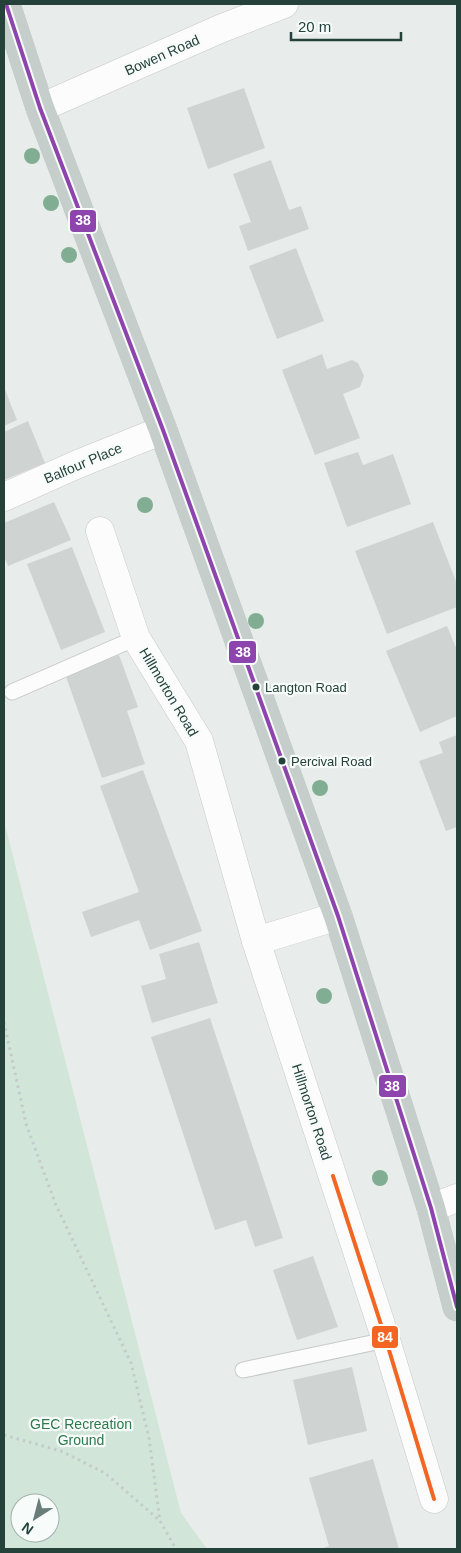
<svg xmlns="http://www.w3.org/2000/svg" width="461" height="1553" font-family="Helvetica,sans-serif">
<rect width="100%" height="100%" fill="#e8edeb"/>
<path fill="#d1e6d8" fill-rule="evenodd" d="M4 821 181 1513 207 1549H4ZM20 1503H50V1533H20Z"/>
<g fill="#cfd4d2">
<polygon points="244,88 265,148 208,169 187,108"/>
<polygon points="271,160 289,210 301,206 309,229 248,251 239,226 251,222 233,174"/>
<polygon points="296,248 324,321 277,339 249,266"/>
<polygon points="322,354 327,369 352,360 358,363 364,376 360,387 343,394 360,438 315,455 282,370"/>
<polygon points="4,387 17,420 4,426"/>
<polygon points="28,421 45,463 4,480 4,432"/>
<polygon points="358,452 363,465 393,454 411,504 347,527 324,463"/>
<polygon points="54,502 71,540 8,566 4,556 4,523"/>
<polygon points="433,522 457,584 457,607 387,634 355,551"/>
<polygon points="72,547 105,632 61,650 27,564"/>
<polygon points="447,626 457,650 457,716 420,732 386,651"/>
<polygon points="119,655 138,707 127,711 145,764 102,778 65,674"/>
<polygon points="457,735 457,827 446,831 419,761 443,753 439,742"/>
<polygon points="143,770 202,931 150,950 139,920 91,937 82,912 139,892 100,786"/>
<polygon points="199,942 218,1003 152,1023 141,986 166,979 159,954"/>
<polygon points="210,1018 283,1238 255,1247 246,1220 215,1230 151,1037"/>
<polygon points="313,1256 338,1327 297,1340 273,1270"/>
<polygon points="352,1367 367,1431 308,1445 293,1380"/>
<polygon points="373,1459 399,1549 320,1549 329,1546 309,1478"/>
</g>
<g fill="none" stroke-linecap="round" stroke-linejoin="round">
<g stroke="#c5cac8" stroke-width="17">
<g id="service">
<polyline points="12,692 136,638"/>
<polyline points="243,1370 386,1340"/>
</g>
</g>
<g stroke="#c5cac8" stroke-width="29">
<g id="minor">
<polyline points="40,108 220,29 284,4"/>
<polyline points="4,497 78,464 163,430"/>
<polyline points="100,531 136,638 199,741 256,941 338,916"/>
<polyline points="256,941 386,1340 434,1499"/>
<polyline points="431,1208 457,1198"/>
</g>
</g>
<g stroke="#c3ccc9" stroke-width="29">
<polyline id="trunk" points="6,4 40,108 163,430 338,916 431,1208 457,1307"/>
</g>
<g stroke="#c3ccca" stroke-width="3" stroke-dasharray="2.5 4" stroke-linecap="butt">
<polyline points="4,1022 26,1124 56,1205 131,1363 149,1438 160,1521 176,1549"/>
<polyline points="4,1435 61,1451 105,1473 159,1520"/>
</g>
<use href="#service" stroke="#fcfcfc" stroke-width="15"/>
<use href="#minor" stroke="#fcfcfc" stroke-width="28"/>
<use href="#trunk" stroke="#c6cecc" stroke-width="28"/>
<g stroke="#f7fbf9" stroke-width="8">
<polyline id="bus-1" points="6,4 40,108 163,430 338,916 431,1208 457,1307"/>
</g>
<g stroke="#f7fbf9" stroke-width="8">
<polyline id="bus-2" points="333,1176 386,1340 434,1499"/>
</g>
<use href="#bus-1" stroke="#8e44ad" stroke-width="4"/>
<use href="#bus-2" stroke="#f26522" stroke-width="4"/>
</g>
<g fill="#81ae93">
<circle cx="32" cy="156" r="8"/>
<circle cx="51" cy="203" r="8"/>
<circle cx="69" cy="255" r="8"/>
<circle cx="145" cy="505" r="8"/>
<circle cx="256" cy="621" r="8"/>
<circle cx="320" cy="788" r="8"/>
<circle cx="324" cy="996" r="8"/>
<circle cx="380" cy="1178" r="8"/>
</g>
<g fill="#24423a" stroke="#f7fbf9" stroke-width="2">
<circle cx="256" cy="687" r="4.5"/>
<circle cx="282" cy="761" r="4.5"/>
</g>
<g text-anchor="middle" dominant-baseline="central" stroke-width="4.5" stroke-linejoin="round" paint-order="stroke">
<g font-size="13" fill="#24423a" stroke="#f7fbf9" text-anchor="start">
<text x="265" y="687">Langton Road</text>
<text x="291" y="761">Percival Road</text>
</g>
<g font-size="14" fill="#24423a" stroke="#f7fbf9">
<text transform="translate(162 55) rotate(-24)">Bowen Road</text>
<text transform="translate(83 463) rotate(-23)">Balfour Place</text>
<text transform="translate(169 692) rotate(59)">Hillmorton Road</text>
<text transform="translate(312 1112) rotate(72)">Hillmorton Road</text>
</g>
<g font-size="14" fill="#2d7a4b" stroke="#f7fbf9">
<text x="81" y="1424">GEC Recreation<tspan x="81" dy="16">Ground</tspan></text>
</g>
</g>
<g stroke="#f7fbf9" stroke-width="2">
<rect x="69" y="209" width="28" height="24" rx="5" fill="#8e44ad"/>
<rect x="228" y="640" width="29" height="24" rx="5" fill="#8e44ad"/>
<rect x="378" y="1074" width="29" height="24" rx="5" fill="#8e44ad"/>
<rect x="371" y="1325" width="28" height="24" rx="5" fill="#f26522"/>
</g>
<g font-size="14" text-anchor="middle" font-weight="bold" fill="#fff">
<text x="83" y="225">38</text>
<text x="243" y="657">38</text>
<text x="392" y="1091">38</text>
<text x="385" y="1342">84</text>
</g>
<rect width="461" height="1553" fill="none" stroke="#24423a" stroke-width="10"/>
<g transform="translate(35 1518) rotate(216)"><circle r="24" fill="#f7fbf9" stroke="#a3b1ad"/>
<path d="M0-4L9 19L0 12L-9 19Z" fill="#697e78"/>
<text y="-8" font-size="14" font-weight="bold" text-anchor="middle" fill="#24423a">N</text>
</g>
<path d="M291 32v8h110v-8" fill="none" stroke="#24423a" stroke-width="2.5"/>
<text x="298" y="32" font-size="15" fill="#24423a" stroke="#f7fbf9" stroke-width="4" paint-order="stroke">20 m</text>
</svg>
